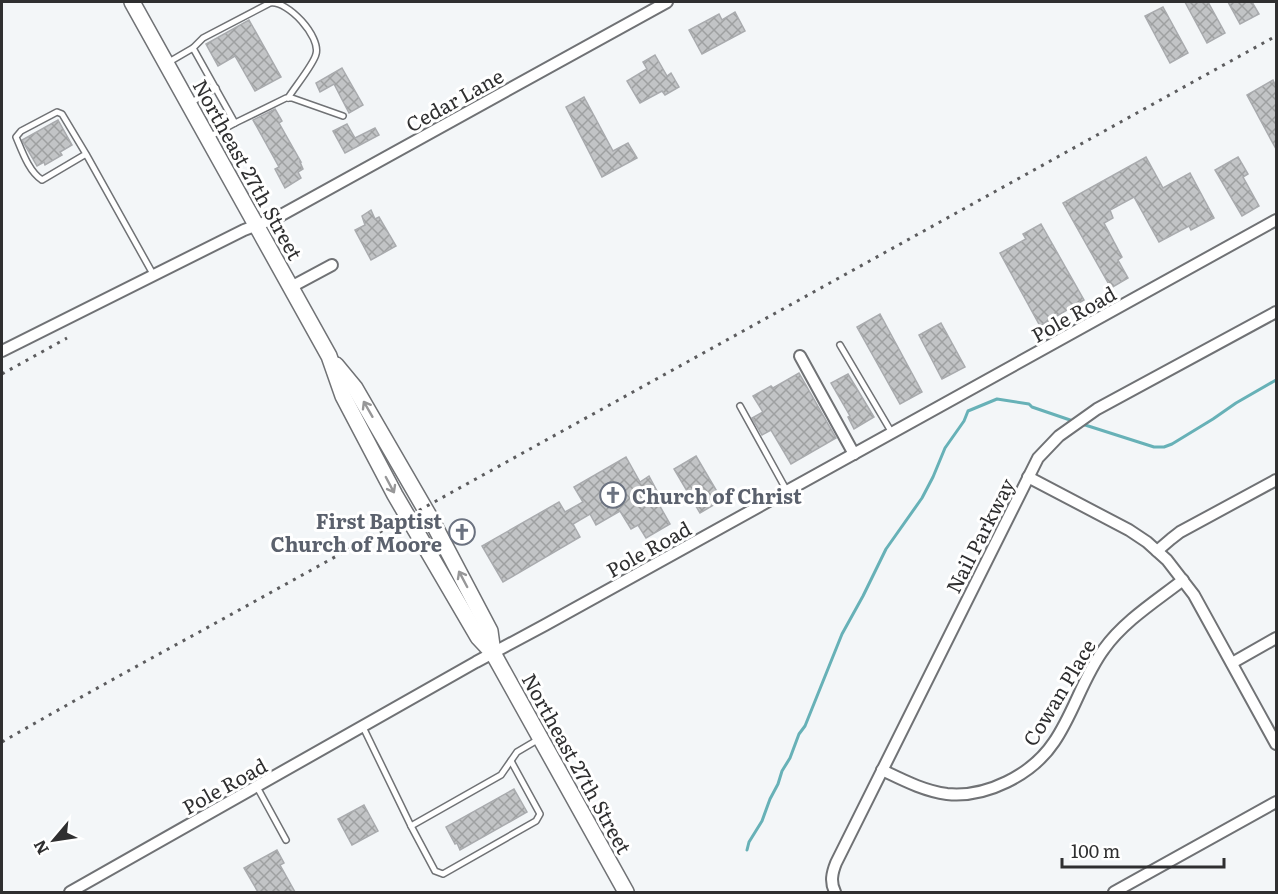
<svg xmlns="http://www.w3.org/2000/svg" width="1278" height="894" font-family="Literata,serif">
<defs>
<pattern id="building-cross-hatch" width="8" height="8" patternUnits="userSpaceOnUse" patternTransform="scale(1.5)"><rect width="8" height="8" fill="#c2c4c6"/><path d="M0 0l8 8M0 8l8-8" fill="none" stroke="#9ea0a1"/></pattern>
</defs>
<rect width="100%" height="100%" fill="#f3f6f8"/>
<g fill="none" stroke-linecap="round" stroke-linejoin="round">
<g stroke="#67b1b7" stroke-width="3">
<polyline points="1082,424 1154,447 1164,447 1172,444 1213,419 1236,403 1276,380"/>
<polyline points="747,850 749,842 762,821 770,799 778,784 782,771 790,758 799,734 805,726 842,634 863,596 886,549 922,498 933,477 945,448 964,421 968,411 997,399 1029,404 1032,407 1073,421"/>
</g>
</g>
<g fill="url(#building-cross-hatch)" stroke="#a9abae" stroke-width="1.5">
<polygon points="1185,2 1208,2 1225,33 1207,43"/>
<polygon points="1228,2 1252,2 1259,14 1240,24"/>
<polygon points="1163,7 1188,53 1170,63 1145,16"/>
<polygon points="735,12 745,31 702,54 689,30 719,14 722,20"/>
<polygon points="249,20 281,77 255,91 235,56 218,66 206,44"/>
<polygon points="655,55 667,76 671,73 679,87 665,95 662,91 640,103 627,81 647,69 643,62"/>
<polygon points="342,68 363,105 349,113 334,84 320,92 316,83"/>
<polygon points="1273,80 1276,87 1276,149 1247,95"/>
<polygon points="584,97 613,151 628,143 637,158 602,177 566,107"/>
<polygon points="275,109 282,121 279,123 301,162 300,162 303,169 298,172 301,178 285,188 275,169 279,167 253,120"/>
<polygon points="58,120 72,145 60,152 62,155 45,165 44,162 37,166 22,140"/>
<polygon points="347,124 355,138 375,128 379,135 345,153 333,131"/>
<polygon points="1146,157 1163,188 1190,173 1214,218 1191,230 1189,226 1159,242 1134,197 1110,210 1113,218 1104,223 1122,257 1118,260 1128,278 1111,288 1063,203"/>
<polygon points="1238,157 1248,174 1243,177 1259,206 1242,216 1215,170"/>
<polygon points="371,210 375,219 379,217 396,246 371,260 355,230 365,225 362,216"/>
<polygon points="1041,224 1084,300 1040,326 1000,253 1026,239 1023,234"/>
<polygon points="880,314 922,392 900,404 857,327"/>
<polygon points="941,323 965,367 942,379 919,335"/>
<polygon points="799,373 836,438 791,464 771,430 762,435 752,418 763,412 753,396 771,386 773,388"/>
<polygon points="848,374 874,417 854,429 848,417 850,416 831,383"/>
<polygon points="696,456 722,500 700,513 674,469"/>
<polygon points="626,457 640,482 649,476 657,491 653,494 670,524 646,538 638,525 631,529 620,511 596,525 590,514 573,524 580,537 503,582 482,546 559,502 565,512 583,502 574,487"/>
<polygon points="514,789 527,812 460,850 457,843 455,844 446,827"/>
<polygon points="364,805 378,831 352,845 338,819"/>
<polygon points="277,850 284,863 280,865 295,892 258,892 244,868"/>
</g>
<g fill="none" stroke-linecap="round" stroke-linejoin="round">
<g stroke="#707275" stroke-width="8">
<g id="lane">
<path d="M193 48 203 38 270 3C288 0 321 37 316 54 314 64 294 88 288 98"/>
<polyline points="169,62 193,48 235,123 209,137"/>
<polyline points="190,103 216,88"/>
<polyline points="235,123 286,98 292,98 343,116"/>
<path d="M86 154 62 114 57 112 21 131 16 137C22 151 29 172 42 180L86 154 153 274"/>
<polyline points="840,345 892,433"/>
<polyline points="740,406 787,491"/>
<polyline points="363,727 411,826 501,775 517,752 539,739"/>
<polyline points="257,787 286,840"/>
<polyline points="411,826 435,871 443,874 536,821 540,814 511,761"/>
</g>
</g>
<g stroke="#707275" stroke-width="14">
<g id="street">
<polyline points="291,287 332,265"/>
<polyline points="2,351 244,230 276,218 667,2"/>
<polyline points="800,356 854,454"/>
<polyline points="1028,477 1129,530 1147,542 1167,560 1194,595 1276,744"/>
<polyline points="1157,551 1171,539 1180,532 1276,480"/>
<polyline points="1232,663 1276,638"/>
<path d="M882 770C903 780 924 791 947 794 986 798 1032 775 1054 742 1074 713 1083 677 1104 649 1124 621 1156 601 1183 580"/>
<polyline points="70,892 476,662 545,625 1276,220"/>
<path d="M835 892C830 882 832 873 836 863L1038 458 1059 436 1097 409 1276 312"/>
<polyline points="1114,892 1276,802"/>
</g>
</g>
<g stroke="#707275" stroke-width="18">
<g id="secondary">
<polyline points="132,2 329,356 343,396 395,495 478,637 493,653 626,892"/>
<polyline points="336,365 355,388 432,521 490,631 493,653"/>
</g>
</g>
<use href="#lane" stroke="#fff" stroke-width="5"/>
<use href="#street" stroke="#fff" stroke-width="10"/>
<use href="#secondary" stroke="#fff" stroke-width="15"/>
<g stroke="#5c5c5e" stroke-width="3" stroke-dasharray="3 6" stroke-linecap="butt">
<polyline points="2,374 67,338"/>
<path d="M2 742C68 704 135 667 203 630L1276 36"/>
</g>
</g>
<defs><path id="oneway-shaft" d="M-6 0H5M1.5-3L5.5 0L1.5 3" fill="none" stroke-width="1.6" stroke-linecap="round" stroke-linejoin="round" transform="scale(1.5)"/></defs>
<g stroke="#979798">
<use href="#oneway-shaft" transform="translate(368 409) rotate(-120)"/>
<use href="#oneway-shaft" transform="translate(390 485) rotate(62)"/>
<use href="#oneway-shaft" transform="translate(463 579) rotate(-118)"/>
</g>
<defs>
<g id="church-ring" transform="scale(1.35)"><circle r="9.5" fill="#fff" stroke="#6b7280" stroke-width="1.5"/><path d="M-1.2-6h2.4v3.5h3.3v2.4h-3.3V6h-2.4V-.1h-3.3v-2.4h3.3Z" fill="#6b7280"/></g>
</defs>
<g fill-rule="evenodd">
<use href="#church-ring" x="613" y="495"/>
<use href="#church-ring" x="462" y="532"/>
</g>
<g text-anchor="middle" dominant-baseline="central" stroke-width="6" stroke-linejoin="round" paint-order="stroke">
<g font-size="20" fill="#2f2f30" stroke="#fff">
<text transform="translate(454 99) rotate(-29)">Cedar Lane</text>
<text transform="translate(249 169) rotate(61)">Northeast 27th Street</text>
<text transform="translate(1073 313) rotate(-29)">Pole Road</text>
<text transform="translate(979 535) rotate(-63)">Nail Parkway</text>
<text transform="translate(648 548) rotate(-29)">Pole Road</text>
<text transform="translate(1058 692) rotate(-59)">Cowan Place</text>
<text transform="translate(578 763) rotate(61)">Northeast 27th Street</text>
<text transform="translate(224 785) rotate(-29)">Pole Road</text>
</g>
<g font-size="20" font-weight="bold" fill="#5b616d" stroke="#fff" text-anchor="start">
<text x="632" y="495">Church of Christ</text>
<text x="442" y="520" text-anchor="end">First Baptist<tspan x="442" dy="23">Church of Moore</tspan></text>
</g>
</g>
<rect width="1278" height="894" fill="none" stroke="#2f2f30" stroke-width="6"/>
<g transform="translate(54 840) rotate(241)" stroke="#ffffff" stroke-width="4.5" paint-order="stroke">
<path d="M0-4.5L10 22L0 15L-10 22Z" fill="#2f2f30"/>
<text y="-9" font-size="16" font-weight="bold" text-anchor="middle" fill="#2f2f30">N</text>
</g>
<path d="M1062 858v9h162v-9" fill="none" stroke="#2f2f30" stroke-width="3"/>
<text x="1071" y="858" font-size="18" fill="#2f2f30" stroke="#ffffff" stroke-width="4.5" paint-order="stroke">100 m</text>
</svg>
